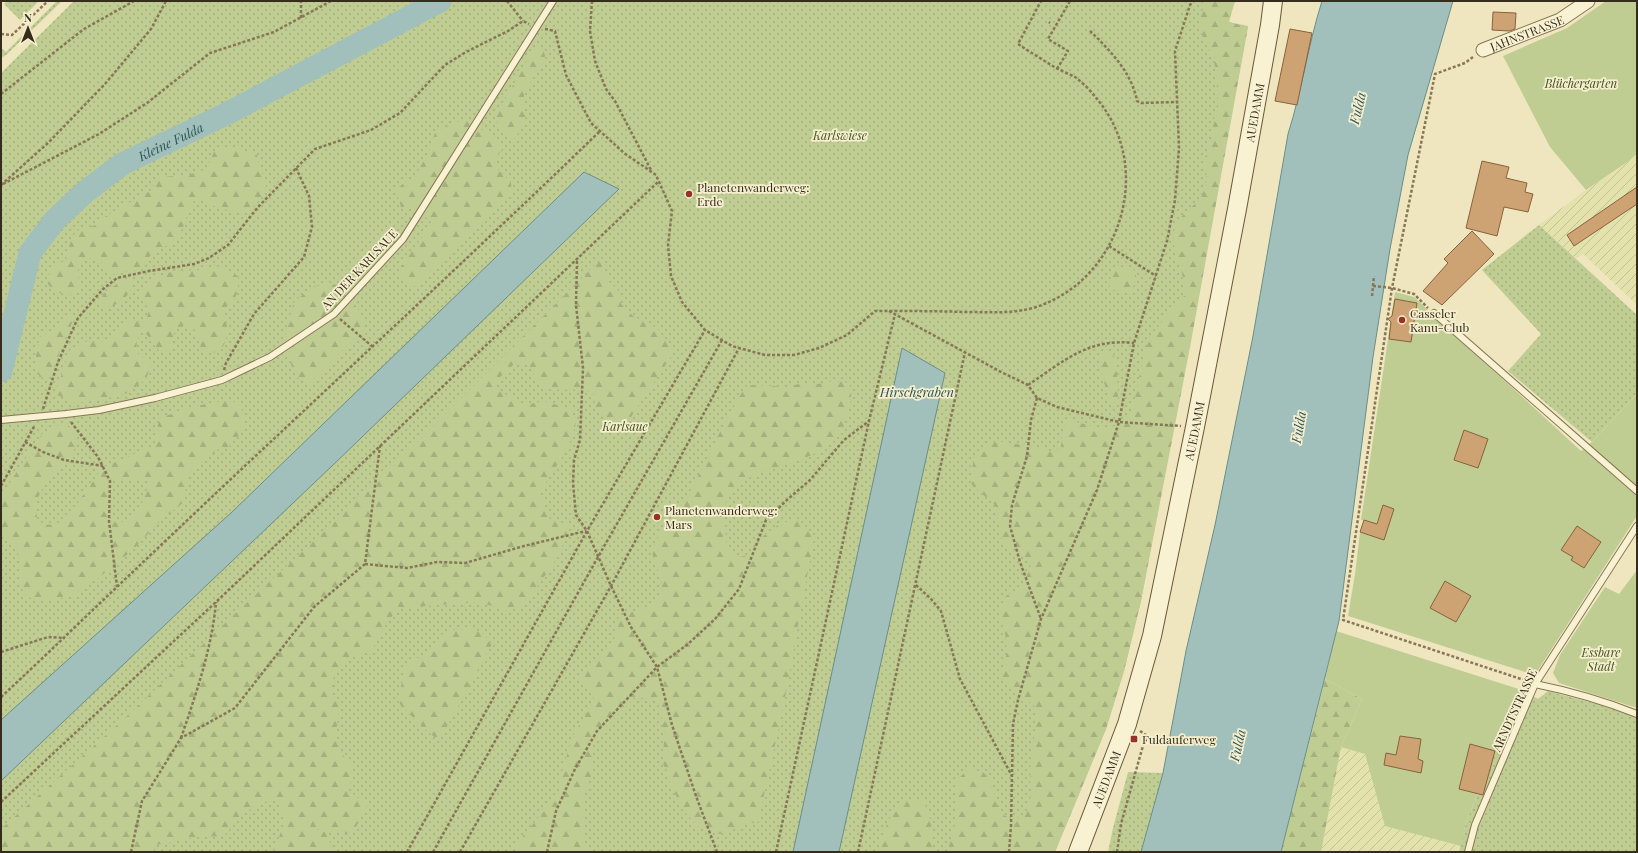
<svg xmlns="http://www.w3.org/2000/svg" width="1638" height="853" font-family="'Playfair Display',serif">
<defs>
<pattern id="farmland-furrows" width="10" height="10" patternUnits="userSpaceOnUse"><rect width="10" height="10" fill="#e4e2ac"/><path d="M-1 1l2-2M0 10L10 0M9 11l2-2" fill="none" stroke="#c4c293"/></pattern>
<pattern id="grass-dots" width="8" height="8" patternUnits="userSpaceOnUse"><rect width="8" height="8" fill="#bfcd93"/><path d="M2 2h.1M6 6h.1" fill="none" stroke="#a5b07e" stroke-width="1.8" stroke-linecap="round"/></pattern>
<pattern id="forest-firs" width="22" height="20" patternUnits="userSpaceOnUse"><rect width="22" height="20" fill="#bfcd93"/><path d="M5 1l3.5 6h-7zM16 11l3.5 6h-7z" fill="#a5b07e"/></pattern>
</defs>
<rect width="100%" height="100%" fill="#efe6bf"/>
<g fill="url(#farmland-furrows)">
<polygon points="1637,153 1637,305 1583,254 1576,259 1539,225 1586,190 1630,160"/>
<polygon points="1341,747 1365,754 1386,826 1461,846 1459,852 1321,852"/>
</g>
<g fill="url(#grass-dots)">
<polygon points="7,1 39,1 20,20 4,4"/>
<polygon points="57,1 62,1 6,55 1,58 1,48 6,52"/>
<polygon points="74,1 1235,1 1229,22 1248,26 1141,601 1124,671 1106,729 1055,852 1,852 1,73"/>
<polygon points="1539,225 1637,315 1637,394 1592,442 1508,371 1541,334 1482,270"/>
<polygon points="1522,690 1538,699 1548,691 1616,709 1637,718 1637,852 1459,852 1466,822"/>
<polygon points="1128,772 1163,773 1141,852 1108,852 1113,828"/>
</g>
<g fill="url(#forest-firs)" fill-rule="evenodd">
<path d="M1205 1H1235L1228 22 1248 27 1191 342 1141 601 1124 671 1106 729 1055 852H949C949 841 954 830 956 819 959 799 946 783 970 769L983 772 990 779 1000 813 1011 819 1021 817 1028 809 1031 795 1030 770 1036 724 1034 705 1009 688 1001 676 1007 652 1005 634 999 614 1006 596 1021 587 1031 567 1022 553 1003 544 995 505 971 484C971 470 973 449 989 443 997 440 1009 443 1017 444 1031 446 1041 447 1054 453L1061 447 1062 433 1068 420 1108 430 1129 417 1134 403 1145 349 1154 332 1168 314 1185 295 1182 272 1173 247 1175 223 1201 198 1207 178 1204 161 1213 135 1214 119 1218 100 1216 73 1213 55 1204 41 1199 23Z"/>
<path d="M534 47H542L545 55 544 65C537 72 522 90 524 100 524 108 527 118 523 126 521 130 517 135 514 139H509L499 127 496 116Z"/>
<path d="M467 120 499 141 502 150 496 157 497 168 511 183 512 195 457 244 421 281 413 287C385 274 413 251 423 236 426 232 428 227 431 222L418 211 401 207 396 190 406 181 414 178 429 152 435 133 456 122Z"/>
<path d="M217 147H233L257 155C259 168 265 178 267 190L249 212C233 212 214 209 202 199L194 201 188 211 184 225 177 239 150 256 143 269 110 275 100 260 86 258 78 267 79 290 73 295 55 292 46 282 53 267 66 260 71 240 76 231 96 225 103 218 150 191 160 177C171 176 200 176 207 167 210 163 213 152 217 147Z"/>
<path d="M602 258 608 281 617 289 622 297 621 304 633 316 657 328 674 352 627 423 607 421 595 407 594 394 580 389 562 390 547 389 534 375 529 365H513L500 377 494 388 525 405 544 401 571 409 576 423 568 448 539 493 550 519 569 525 559 555 525 605 508 611 479 602 398 608 385 626 372 650 349 659 334 674 332 695 340 706C335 735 332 745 353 767L349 791 367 805 352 835 325 831 305 825 325 832 335 852H274L285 820 277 801 261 802 240 817 224 836 196 837 156 845 153 852H1V829L125 718 240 609 328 528 394 465Z"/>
<path d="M221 266 238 276C238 293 239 297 224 308 227 328 231 335 219 353L202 351 194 328 185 325 175 329 170 351C154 357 157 339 142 332L137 340 136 352 151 365 146 379 128 393 104 399 75 403 55 394 70 350 84 342 108 341 130 320 139 322 146 321 149 310 140 294 150 280 171 272 198 270Z"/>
<path d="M1125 268 1135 270C1138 280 1135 284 1130 292L1121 293 1110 288V279L1116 269Z"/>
<path d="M124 279 133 281C132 296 119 303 107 309L99 303 104 293Z"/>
<path d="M330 284 338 285C346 300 367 310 364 329L309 384 298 378 293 370 284 343 289 319 294 302 312 287Z"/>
<path d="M70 316 74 319C71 326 67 332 64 339 59 353 56 373 40 378 34 363 35 350 41 335L52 331 63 318Z"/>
<polygon points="1104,350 1113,353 1117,365 1118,399 1114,403 1110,401 1101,373 1099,358"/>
<path d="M835 381 849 383C853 396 850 402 847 415 845 420 845 426 842 430 825 461 775 463 747 479 743 482 737 485 734 488 720 503 726 528 727 547L740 557 752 554 762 537 778 525 797 518 806 527 814 538 783 708 758 822 742 825 730 831 719 834 697 826 683 810 670 783 668 773 663 764 664 741 661 709 653 699 635 697 602 731 593 745 592 773 585 791V845L589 852H518L516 847 523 836 560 792 561 775 567 755 574 734 594 701 593 691 581 680V675L598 656 608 650 614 643C615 637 614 628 616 622 621 609 655 613 661 591 666 575 649 562 653 547 656 538 676 515 682 505 700 476 713 445 728 416 733 406 740 397 745 387L753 385 786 387 804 383 818 384Z"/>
<path d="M222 401 236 402 244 413V430L227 448H220L200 464 191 469 186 485 184 502 162 519 133 550 76 596 36 602 25 594 18 582C25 558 18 550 1 534V499L12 479 42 434 65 422 76 433 73 458 47 480 35 503 38 524 56 525 77 504 102 468 155 445 159 418 196 406ZM110 481H150L140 508 128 522 109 521Z"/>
<path d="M470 628 482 633 492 644 439 741 418 723 399 703 402 680 407 662C422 657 436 651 441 635L453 630Z"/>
<polygon points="1325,679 1362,699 1341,747 1321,852 1281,852"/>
<path d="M903 800 924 801 931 822 932 852H879C881 832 890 816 903 800Z"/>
</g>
<g fill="#bfcd93">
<polygon points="1606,1 1637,1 1637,153 1630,160 1586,190 1550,147 1503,56 1567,28"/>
<polygon points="1395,292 1414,297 1581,451 1592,442 1637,394 1637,516 1535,675 1348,616 1355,574 1360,532 1364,520 1361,520"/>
<polygon points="1637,570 1637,708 1559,683 1553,673 1560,655 1605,587 1619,594"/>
<polygon points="1336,631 1522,690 1466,822 1461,846 1385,826 1365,754 1341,747 1362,699 1325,679"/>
</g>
<g fill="#a2c0bb" stroke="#698e89">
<path d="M1322 1H1453L1408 155 1390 249 1373 357 1339 621 1281 852H1141L1163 773 1186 651 1215 525 1253 336 1288 134C1302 90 1308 45 1322 1Z"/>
<polygon points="584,172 619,189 333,465 1,781 1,720 232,512"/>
<polygon points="902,348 945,373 839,852 793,852"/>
</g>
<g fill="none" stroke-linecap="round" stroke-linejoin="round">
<path stroke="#a2c0bb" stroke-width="23" id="s1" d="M1 371 30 253 55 220 85 192 122 164 226 114 440 1"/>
</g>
<g fill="#cea373" stroke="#87623c">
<polygon points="1493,12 1516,13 1515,29 1509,31 1492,30"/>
<polygon points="1290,29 1312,33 1297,105 1275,101"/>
<polygon points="1482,161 1509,167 1506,178 1527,183 1525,192 1533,194 1528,212 1504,207 1497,236 1466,228"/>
<polygon points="1637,187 1637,204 1574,246 1567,235"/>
<polygon points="1472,231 1494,254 1442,305 1423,291 1448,263 1444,259"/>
<polygon points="1395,299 1417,303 1411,342 1389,339 1391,322 1388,319 1392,316"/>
<polygon points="1464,430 1488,439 1478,468 1454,460"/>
<polygon points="1383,505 1394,509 1384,540 1360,532 1364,520 1377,524"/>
<polygon points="1577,526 1601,542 1584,568 1571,560 1573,557 1561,550"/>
<polygon points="1445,581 1471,596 1456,622 1430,608"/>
<polygon points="1400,736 1421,739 1418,759 1423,761 1421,773 1384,765 1386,753 1396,755"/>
<polygon points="1470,744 1495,751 1483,795 1459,789"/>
</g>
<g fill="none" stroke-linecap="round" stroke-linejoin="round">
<g stroke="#877657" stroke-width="8">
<g id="lane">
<polyline points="1434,313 1637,491"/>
<polyline points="1,420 66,414 99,410 155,398 222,380 270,357 334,314 403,239 553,1"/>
<path d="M1535 684C1570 691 1604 701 1637 714"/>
<polyline points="1468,852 1475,825 1535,684 1637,526"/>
</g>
</g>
<g stroke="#877657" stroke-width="15">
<g id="street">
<path id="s2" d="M1483 50 1560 20 1588 1"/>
</g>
</g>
<g stroke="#69573a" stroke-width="20">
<g id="secondary">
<path id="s3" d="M1078 852 1127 724 1152 636 1195 427 1237 209 1270 25 1273 1"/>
</g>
</g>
<g stroke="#877657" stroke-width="2.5" stroke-dasharray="3 2" stroke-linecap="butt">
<polyline points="507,1 523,21"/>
<polyline points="592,1 590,31 595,61 606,89 615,101 651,170"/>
<polyline points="301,18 301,1"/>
<polyline points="1049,22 1050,23"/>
<path d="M545 29 555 31 566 75 591 123 624 153 656 175 672 211 668 245 671 276 682 302 705 330 732 346 765 355H794L819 348 847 335 875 311C906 311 936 311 966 312 989 312 1010 314 1033 308 1120 282 1156 169 1097 99 1091 91 1083 83 1075 77 1069 74 1062 71 1056 68 1043 60 1030 52 1018 44L1041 1"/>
<path d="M1090 31C1110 50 1132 73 1137 101L1141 103 1177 102"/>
<polyline points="1,34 12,35 48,1"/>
<polyline points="1473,57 1465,63 1435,74 1392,288 1343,620 1527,681"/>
<polyline points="1057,69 1068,51 1048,39 1070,1"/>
<polyline points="1,94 84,29 134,1"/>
<polyline points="3,184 99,134 147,103 210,53 274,32 331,1"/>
<polyline points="1,185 48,143 105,84 151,29 166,1"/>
<polyline points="1109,246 1156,276"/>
<polyline points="577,261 576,305 583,368 580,440 574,460 573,483 576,515 587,531 611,586 631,627 657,667 672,725 696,796 717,852"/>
<polyline points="1373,286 1392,288 1414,294 1428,308"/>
<polyline points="1372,296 1374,276"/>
<polyline points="889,311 1001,372 1028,385 1037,398 1057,407 1119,422 1181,426"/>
<polyline points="340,319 373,347"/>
<polyline points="224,370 226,363 254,314 304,257 312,227 309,196 296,168"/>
<path d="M1028 385C1064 361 1088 338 1134 343"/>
<polyline points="1037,398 1031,420 1027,456 1012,505 1010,526 1020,562 1041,619"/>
<polyline points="43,409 58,362 78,318 103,289 117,278 149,271 194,264 209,258 228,245 258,207 315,149 371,130 400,113 445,65 466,52 508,31 523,21 529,24"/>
<polyline points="71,422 98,457 110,481 109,521 117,587"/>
<polyline points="25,442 43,452 64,460 103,466"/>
<polyline points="1,486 35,425"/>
<polyline points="365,564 407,568 437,562 465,563 524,546 586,531"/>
<polyline points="916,585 931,599 941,611 960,679 1012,776"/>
<polyline points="1,652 48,637 65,638"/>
<path d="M1 697C40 661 79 623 118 586 278 433 441 285 600 131"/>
<path d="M181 738C196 694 212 648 216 602"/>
<polyline points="1,802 217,601 659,181"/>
<polyline points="131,852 142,801 181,738 235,708 314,607 365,564 380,446"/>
<polyline points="407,852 587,531 705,330"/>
<polyline points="433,852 598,557 722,340"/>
<polyline points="460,852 611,586 739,348"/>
<polyline points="547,852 556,811 575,769 597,731 657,667 688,644 715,619 739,589 766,520 788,499 810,480 844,440 869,421"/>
<polyline points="776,852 869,421 895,314"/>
<polyline points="858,852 965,352"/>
<polyline points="1009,852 1011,826 1013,724 1018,700 1041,619 1097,490 1119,422 1134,343 1167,241 1175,200 1179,148 1175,51 1190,5 1193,1"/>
<polyline points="1117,852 1121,824 1146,735 1140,731"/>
</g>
<use href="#lane" stroke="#f9f2d2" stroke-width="6"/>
<use href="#street" stroke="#f9f2d2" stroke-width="13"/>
<use href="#secondary" stroke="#f9f2d2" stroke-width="18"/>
</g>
<g fill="#983226" stroke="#f6efce" stroke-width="1.5">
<circle cx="689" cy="194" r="4"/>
<circle cx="1402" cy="320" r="4"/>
<circle cx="657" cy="517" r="4"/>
<rect x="1130" y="735" width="8" height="8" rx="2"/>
</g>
<g text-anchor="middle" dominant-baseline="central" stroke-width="3.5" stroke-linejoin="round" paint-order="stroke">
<g font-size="12" fill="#362c1c" stroke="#f6efce">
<text stroke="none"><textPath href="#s2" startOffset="47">JAHNSTRASSE</textPath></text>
<text stroke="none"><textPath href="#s3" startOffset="762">AUEDAMM</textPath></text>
<text transform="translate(359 269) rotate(-47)">AN DER KARLSAUE</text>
<text stroke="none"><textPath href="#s3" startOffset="438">AUEDAMM</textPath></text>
<text transform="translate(1514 710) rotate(-65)">ARNDTSTRASSE</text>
<text stroke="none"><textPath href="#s3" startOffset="78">AUEDAMM</textPath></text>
</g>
<g font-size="12" font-style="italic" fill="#415322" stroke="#f6efce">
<text x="1581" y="83">Blüchergarten</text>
<text x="840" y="135">Karlswiese</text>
<text x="625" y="426">Karlsaue</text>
<text x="1601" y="652">Essbare<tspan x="1601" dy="14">Stadt</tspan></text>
</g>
<g font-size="12" fill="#362c1c" stroke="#f6efce" text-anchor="start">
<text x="697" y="187">Planetenwanderweg:<tspan x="697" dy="14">Erde</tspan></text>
<text x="1410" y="313">Casseler<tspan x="1410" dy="14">Kanu-Club</tspan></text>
<text x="665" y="510">Planetenwanderweg:<tspan x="665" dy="14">Mars</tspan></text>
<text x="1142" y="739">Fuldauferweg</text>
</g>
<g font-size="13" font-style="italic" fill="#2b5457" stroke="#f6efce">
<text transform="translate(1357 108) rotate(-76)">Fulda</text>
<text stroke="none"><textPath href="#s1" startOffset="304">Kleine Fulda</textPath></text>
<text x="917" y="391">Hirschgraben</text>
<text transform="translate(1298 427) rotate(-80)">Fulda</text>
<text transform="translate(1237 745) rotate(-77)">Fulda</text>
</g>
</g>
<rect width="1638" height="853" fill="none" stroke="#362c1c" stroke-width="4"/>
<g transform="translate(28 28)" stroke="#f6efce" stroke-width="3" paint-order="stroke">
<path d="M0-3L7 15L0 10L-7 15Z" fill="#362c1c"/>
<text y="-6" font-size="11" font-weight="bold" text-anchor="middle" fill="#362c1c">N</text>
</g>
</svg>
